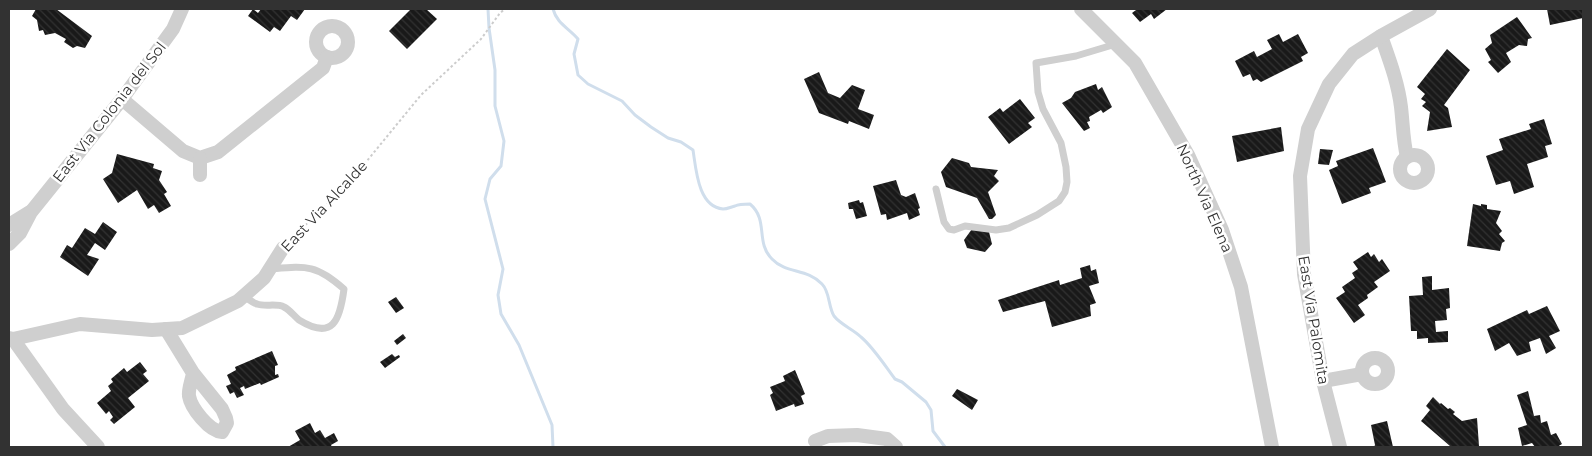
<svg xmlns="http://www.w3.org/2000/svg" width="1592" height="456" font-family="Montserrat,sans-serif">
<defs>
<pattern id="building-back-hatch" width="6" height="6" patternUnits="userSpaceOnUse" patternTransform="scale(1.25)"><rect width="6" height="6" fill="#191919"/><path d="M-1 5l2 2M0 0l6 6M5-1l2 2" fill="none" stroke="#323232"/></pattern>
</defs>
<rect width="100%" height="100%" fill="#fff"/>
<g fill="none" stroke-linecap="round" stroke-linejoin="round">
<g stroke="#d0deec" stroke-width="3">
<polyline points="488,9 489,28 495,70 495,106 504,141 501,166 490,179 485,199 503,269 498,295 501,314 519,345 552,425 553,447"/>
<path d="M553 9C557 24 569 28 578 39L574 54 578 75 588 84 622 101 635 115 651 127 668 138 681 142 693 150C696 169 698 207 723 209 727 209 731 207 735 206 739 204 745 204 750 204 769 220 755 242 772 259 786 274 807 268 822 284 830 292 828 306 834 316 841 325 853 329 861 337 873 347 886 367 895 379L902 382 926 402 931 410 933 431 945 447"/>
</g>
</g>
<g fill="url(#building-back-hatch)">
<polygon points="36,9 56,9 92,36 85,48 77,46 73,48 64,42 66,39 55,33 45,35 43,30 39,31 37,20 32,16"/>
<polygon points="253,9 258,13 261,9 305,9 297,20 291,16 280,31 274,27 270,32 248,16"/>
<polygon points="411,9 426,9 437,19 407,49 389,31"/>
<polygon points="1135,9 1167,9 1154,19 1151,14 1140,22 1132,13 1136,10"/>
<polygon points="1547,9 1583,9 1583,18 1550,25"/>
<polygon points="1517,17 1532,38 1528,39 1527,46 1519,45 1506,53 1511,62 1498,73 1488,62 1491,60 1485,49 1492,43 1490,35"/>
<polygon points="1279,34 1283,42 1298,34 1308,53 1301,57 1303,61 1261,82 1257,79 1253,81 1250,74 1243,77 1235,61 1254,51 1257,57 1272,49 1267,40"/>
<polygon points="1447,49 1470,70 1444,105 1448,108 1452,127 1427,131 1430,112 1422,106 1426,102 1421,99 1425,94 1417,87"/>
<polygon points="819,72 828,93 840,98 852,85 865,90 858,109 874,115 869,129 849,121 848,124 819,113 804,79"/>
<polygon points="1096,84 1098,90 1102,87 1112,107 1103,113 1101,110 1089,117 1090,121 1087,122 1090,128 1084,131 1062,103 1071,98 1075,92"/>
<polygon points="1020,99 1035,118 1028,123 1032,127 1009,144 988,117 1000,108 1003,112"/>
<polygon points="1544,119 1552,144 1545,146 1548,157 1527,164 1534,187 1514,194 1510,181 1496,185 1486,156 1503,150 1499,139 1531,129 1529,124"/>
<polygon points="1281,127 1284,151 1237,162 1232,136"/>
<polygon points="1373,148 1386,182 1369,188 1371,193 1342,204 1329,170 1338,166 1336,161"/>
<polygon points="1320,149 1333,150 1329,165 1318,164"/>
<polygon points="117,154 154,164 153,168 162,171 159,180 167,192 164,194 171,206 159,213 154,205 148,209 137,190 118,203 103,179 112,173"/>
<polygon points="952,158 969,163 971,167 998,170 994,176 999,181 988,192 996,215 992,219 989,219 977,198 946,187 941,172"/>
<polygon points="896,180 901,195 906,197 915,193 920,208 918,209 920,215 909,220 907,213 887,220 886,214 881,215 873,186"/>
<polygon points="859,200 860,203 863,202 867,216 856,219 853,209 849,209 848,203"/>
<polygon points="1473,204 1481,206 1481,204 1487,205 1487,209 1501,211 1496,223 1502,231 1499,234 1505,241 1502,243 1500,251 1467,246"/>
<polygon points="103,222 117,232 105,250 95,243 87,255 99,259 88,276 60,257 67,245 72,248 85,228 95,234"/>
<polygon points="972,229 989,232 992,244 985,252 967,248 964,240"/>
<polygon points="1368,252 1371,257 1374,254 1379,262 1382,259 1390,271 1374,282 1378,287 1367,295 1368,298 1358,305 1365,315 1354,323 1336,298 1345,292 1342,287 1355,278 1352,273 1358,269 1353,262"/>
<polygon points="1090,265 1091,271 1096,269 1099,283 1089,286 1096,303 1090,305 1091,316 1052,327 1045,301 1003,312 998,300 1059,280 1060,285 1082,278 1080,268"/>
<polygon points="1432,276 1432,290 1449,288 1450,308 1446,309 1447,320 1435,321 1436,332 1448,331 1448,342 1428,343 1428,338 1417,339 1417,331 1411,331 1409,296 1423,295 1422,277"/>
<polygon points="396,297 404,308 396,313 388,302"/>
<polygon points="1547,306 1560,331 1549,336 1556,348 1546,354 1540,338 1529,342 1531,351 1517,356 1509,343 1495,351 1487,329 1527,310 1529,314"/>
<polygon points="403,334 406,338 397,345 394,341"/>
<polygon points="272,351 278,365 275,366 275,375 278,374 279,377 261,385 260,383 245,389 244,386 240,388 244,395 237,398 234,392 230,394 226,386 231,384 227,375 236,370 235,367"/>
<polygon points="392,354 395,357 399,355 400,357 385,368 380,362"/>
<polygon points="140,362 147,371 143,374 149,381 128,398 135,407 114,424 110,420 113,417 109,411 106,414 97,403 111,391 108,386 113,382 111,379 124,368 127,372"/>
<polygon points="795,370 805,394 801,396 804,404 795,407 794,404 776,411 770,395 773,393 770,387 785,381 783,376"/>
<polygon points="957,389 978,400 972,410 952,396"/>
<polygon points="1528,391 1534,416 1540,415 1541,423 1547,421 1551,435 1556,433 1562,444 1557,447 1535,447 1532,443 1522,446 1518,428 1527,425 1517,395"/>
<polygon points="1433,397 1440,404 1441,403 1448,409 1450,408 1455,412 1453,414 1462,421 1477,418 1479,446 1450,447 1450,446 1421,421 1430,410 1426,406"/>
<polygon points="1387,421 1393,447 1374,447 1375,445 1371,425"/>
<polygon points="310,423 315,433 320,430 325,438 334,433 338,441 331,445 332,447 288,447 300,440 295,431"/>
</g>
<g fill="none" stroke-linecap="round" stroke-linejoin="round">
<polyline stroke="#ccc" stroke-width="2" stroke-dasharray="2.5 2.5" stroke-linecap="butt" points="291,239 348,184 421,95 481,39 500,13 505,9"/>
<g stroke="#cfcfcf" stroke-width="7">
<polyline points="936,189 944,222 949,229 954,230 965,226 996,230 1009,228 1037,215 1059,201 1065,192 1067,182 1066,167 1061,143 1043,109 1038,92 1036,63 1076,56 1116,44"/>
<path d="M244 296C248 299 253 303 257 304 265 307 277 303 284 307 290 310 294 316 299 320 333 341 340 320 344 289 316 264 306 266 270 269"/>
</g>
<g stroke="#cfcfcf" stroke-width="14">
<polyline points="1081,9 1135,63 1188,155 1222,230 1241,287 1272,447"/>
<circle cx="332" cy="42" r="16"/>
<path d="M1381 36C1389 59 1398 82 1401 107 1403 124 1403 140 1407 157"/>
<polyline points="122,99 183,151 200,158 218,152 323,68 327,57"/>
<circle cx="1414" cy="169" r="14"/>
<polyline points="200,175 200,158"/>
<polyline points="9,225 30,212"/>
<polyline points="9,244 20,233 31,212 122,99 173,29 182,9"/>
<path d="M166 329 193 373 222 409 226 418 227 423 222 432C209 431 191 408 189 396 188 389 192 380 193 373"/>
<polyline points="9,338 13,339 80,324 152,330 182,328 238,301 264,278 283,248"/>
<polyline points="13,339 63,409 98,447"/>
<circle cx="1375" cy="371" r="13"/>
<polyline points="1323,381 1362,374"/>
<polyline points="815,441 828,436 857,435 887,439 896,447"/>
<polyline points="1340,447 1323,381 1304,274 1300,176 1308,129 1329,84 1353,54 1381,36 1430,9"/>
</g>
</g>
<g text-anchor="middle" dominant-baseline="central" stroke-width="5" stroke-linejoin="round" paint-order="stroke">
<g font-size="15" fill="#323232" stroke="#fff">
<text transform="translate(109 112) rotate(-52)">East Via Colonia del Sol</text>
<text transform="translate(1205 198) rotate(66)">North Via Elena</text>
<text transform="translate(324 206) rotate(-47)">East Via Alcalde</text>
<text transform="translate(1314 320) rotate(81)">East Via Palomita</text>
</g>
</g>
<rect width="1592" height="456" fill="none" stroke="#323232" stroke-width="20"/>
</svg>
